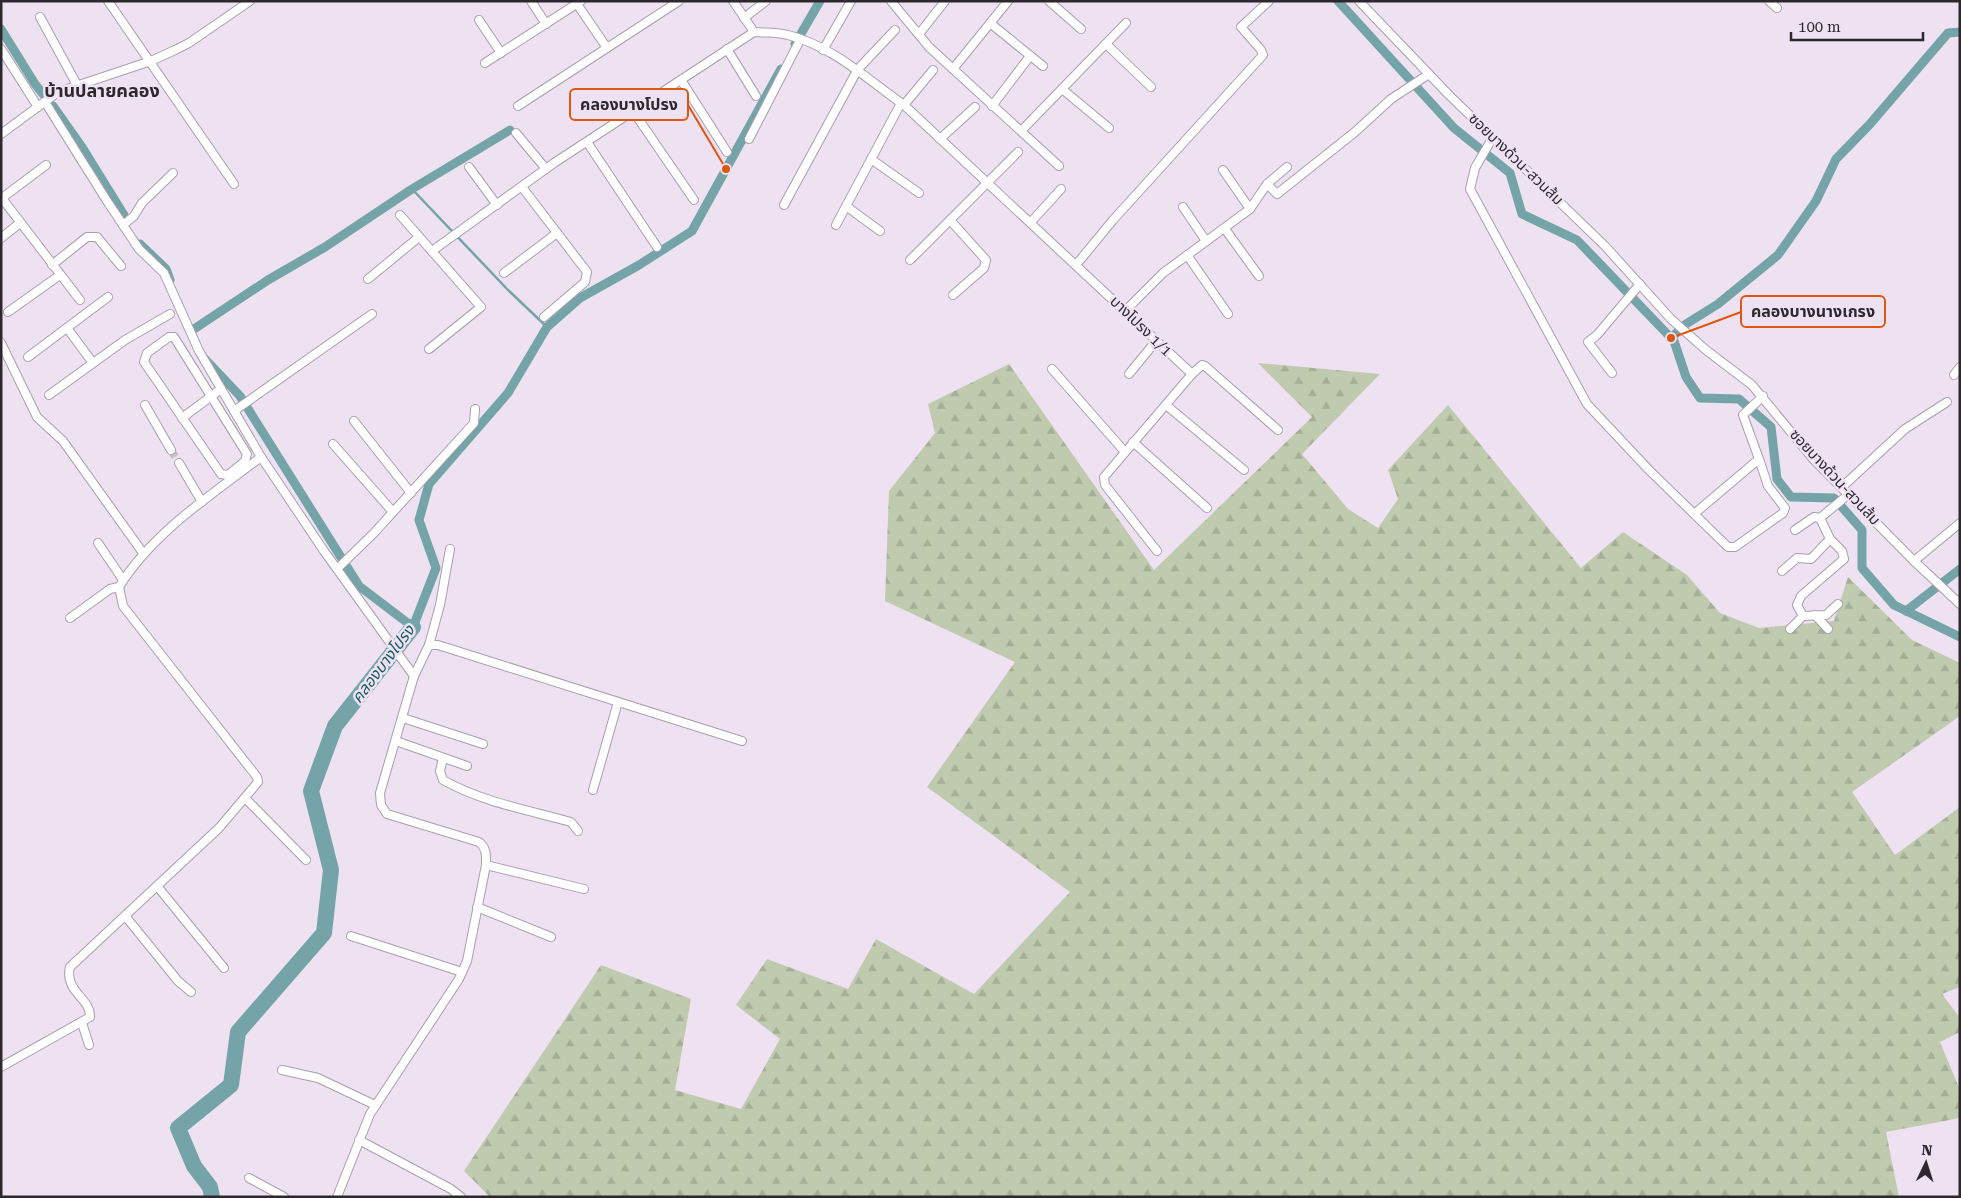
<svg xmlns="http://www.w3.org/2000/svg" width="1961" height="1198" font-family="'Roboto Serif','Noto Sans Thai',serif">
<defs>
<pattern id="forest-firs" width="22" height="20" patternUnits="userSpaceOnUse" patternTransform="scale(1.25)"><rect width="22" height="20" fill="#c0caaf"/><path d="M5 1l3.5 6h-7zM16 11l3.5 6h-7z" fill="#a5ae97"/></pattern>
</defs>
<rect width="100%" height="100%" fill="#eee2f2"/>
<polygon fill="url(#forest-firs)" points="1258,363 1380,374 1302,454 1348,509 1378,528 1398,499 1388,470 1448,405 1581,568 1623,532 1687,575 1720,613 1759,628 1834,621 1848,577 1912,640 1960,663 1960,716 1852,792 1895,855 1960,807 1960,987 1942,994 1960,1018 1960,1032 1940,1042 1960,1090 1960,1118 1886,1132 1899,1197 490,1197 464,1171 601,965 691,999 675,1090 741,1109 780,1039 736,1005 767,959 848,989 876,939 974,994 1070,892 927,787 1015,662 885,601 889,491 935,433 928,404 1009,364 1154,570 1312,417"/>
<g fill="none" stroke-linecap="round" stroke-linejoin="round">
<polyline stroke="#74a4a7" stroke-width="2.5" points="412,189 508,290 547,327"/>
<g stroke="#74a4a7" stroke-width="9">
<polyline points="1338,1 1454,128 1510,173 1522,214 1577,240 1674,341 1686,377 1700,398 1739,399 1771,427 1777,479 1791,497 1834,498 1862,530 1862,568 1894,605 1960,637"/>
<polyline points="1,29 35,84 43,94"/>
<polyline points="795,44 820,1"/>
<polyline points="53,106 82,147 124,215"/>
<polyline points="140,244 166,269 170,280"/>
<polyline points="191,331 268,280 325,247 412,189 510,130"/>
<polyline points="1671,338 1686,324 1718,304 1778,255 1816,201 1836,159 1870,124 1948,33 1960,32"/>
<polyline points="204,358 240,396 359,586 413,627 436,568 419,520 429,484 508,393 547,327 580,298 639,265 692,231 781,69"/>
<polyline points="1906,611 1960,569"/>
</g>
<polyline stroke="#74a4a7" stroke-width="16" points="212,1197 210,1187 194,1166 178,1128 231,1085 238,1032 324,933 331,870 311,791 335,726 413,627"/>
<polyline stroke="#c7bdcb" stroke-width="8" stroke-dasharray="8 4" stroke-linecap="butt" points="171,450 179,463"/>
<g stroke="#a99ead" stroke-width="10">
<g id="minor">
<polyline points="108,1 234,184"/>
<polyline points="531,1 546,24"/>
<path d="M733 1 754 32C765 33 777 32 788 35 833 46 868 80 904 105L1192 374 1104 477 1105 485 1157 551"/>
<polyline points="891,1 929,47 1059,166"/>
<polyline points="1049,1 1081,29"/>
<polyline points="1359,1 1449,95 1605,246 1671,319 1706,350 1752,385 1814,460 1914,561 1960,604"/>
<polyline points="1769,1 1777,8"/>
<polyline points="577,4 607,48"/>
<polyline points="40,17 77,85"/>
<polyline points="744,18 766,1"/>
<polyline points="479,20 501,53"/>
<polyline points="990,23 1043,66"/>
<polyline points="919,34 945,1"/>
<polyline points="1106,44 1151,87"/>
<polyline points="1,49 38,107"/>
<polyline points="727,49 756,96"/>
<polyline points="823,50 851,1"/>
<polyline points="485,63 581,1"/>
<polyline points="953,69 1008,1"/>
<polyline points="681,80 727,152"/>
<polyline points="1062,89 1109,128"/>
<path d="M45 102 107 201 139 249 164 273 199 351 261 457 324 551 414 676 380 793 381 805 387 814 479 842C487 848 486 856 486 865L467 961 459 979 370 1114 337 1197"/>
<polyline points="904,105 933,70"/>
<polyline points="518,106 679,1"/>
<polyline points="992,106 1030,56"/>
<polyline points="633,111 694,200"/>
<polyline points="1021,131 1126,23"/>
<polyline points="516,133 546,169"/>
<polyline points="1,134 58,92 151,61 175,50 189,43 250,1"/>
<polyline points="1493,137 1475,168 1470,189 1587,404 1649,470 1728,547 1735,547 1783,513 1785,508 1768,486 1759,459 1694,514"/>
<polyline points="749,139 800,40"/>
<polyline points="940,139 975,107"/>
<polyline points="587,142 657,247"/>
<polyline points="871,159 919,193"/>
<polyline points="469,167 497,205"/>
<polyline points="1223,170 1250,209"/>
<polyline points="1267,184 1287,167"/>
<polyline points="522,187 587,272 585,282 544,317"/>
<polyline points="1,197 80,300"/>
<polyline points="2,198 46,165"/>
<polyline points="784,205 858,69 895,30"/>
<polyline points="846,206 880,231"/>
<polyline points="1183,207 1206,241"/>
<polyline points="400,215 481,307 429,349"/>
<polyline points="950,220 986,260 984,268 953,295"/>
<polyline points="1031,222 1061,189"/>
<polyline points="123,225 134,216 142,203 173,173"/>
<polyline points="836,225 901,103"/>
<polyline points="1225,229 1259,276"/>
<polyline points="1,238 20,223"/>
<polyline points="432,251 554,163 754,32"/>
<polyline points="1187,255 1228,314"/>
<polyline points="910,260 1018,152"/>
<polyline points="52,265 87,237 97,237 121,266"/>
<polyline points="1076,265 1113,220 1263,55 1261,50 1241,27 1269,1"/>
<polyline points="504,273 557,233"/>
<polyline points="368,279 419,237"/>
<polyline points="1125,311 1163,273 1250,209 1267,184 1277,194 1355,132 1391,99 1429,74"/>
<polyline points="8,312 60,275"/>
<polyline points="67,328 93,363"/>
<polygon points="169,337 174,337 247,454 245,461 228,475 221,474 144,362 147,353"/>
<polyline points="1,343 37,417 63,441 143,553"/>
<polyline points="28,357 108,297"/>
<polyline points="1052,369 1125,452"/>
<polyline points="1612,373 1588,342 1597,335 1640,284"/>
<polyline points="1129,374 1156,341"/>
<polyline points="1192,374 1202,365 1205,366 1278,430"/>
<polyline points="1954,375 1960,367"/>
<polyline points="49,395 125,340 170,314"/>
<polyline points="145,405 171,450"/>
<polyline points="1166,405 1244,470"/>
<polyline points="234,411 372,314"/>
<polyline points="182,418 221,389"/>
<polyline points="354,421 411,493"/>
<polyline points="1133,442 1207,508"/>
<polyline points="333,444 393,512"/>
<polyline points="1759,459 1743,415 1763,396"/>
<polyline points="179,463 202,502"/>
<polyline points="1842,487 1905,429 1947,402"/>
<polyline points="1795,530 1814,517 1820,518"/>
<polyline points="98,543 123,580"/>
<polyline points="1914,561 1960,523"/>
<polyline points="338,568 374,533 474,423 475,409"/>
<polyline points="1782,571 1797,558 1811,559 1830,539"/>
<polyline points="1815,615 1828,629"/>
<polyline points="1803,616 1826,615 1838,604"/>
<polyline points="70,618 110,589 119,587"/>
<polyline points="1790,629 1803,616 1797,605 1801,596 1844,559 1842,551 1830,539 1820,518 1849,494"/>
<polyline points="429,645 440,605 450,549"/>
<polyline points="414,676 429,645 438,645 742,741"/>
<polyline points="403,718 483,744"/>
<polyline points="396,741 467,766"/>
<path d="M443 758 440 771 443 780C482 802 528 810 571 822L578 831"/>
<polyline points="593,790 618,702"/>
<polyline points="246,799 306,860"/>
<polyline points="486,865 584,889"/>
<polyline points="157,886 224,968"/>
<polyline points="477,907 551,937"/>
<polyline points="126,917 178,981 191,992"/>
<polyline points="351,936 462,972"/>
<polyline points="82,1023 89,1045"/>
<path d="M1 1067 90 1017C91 998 64 992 70 967L219 828 258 782 257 777 123 606 119 587C152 533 211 495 261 457"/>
<polyline points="282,1070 318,1078 375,1105"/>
<polyline points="359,1140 451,1189 461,1197"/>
<polyline points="249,1178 284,1197"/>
</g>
</g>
<use href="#minor" stroke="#fff" stroke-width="8"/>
</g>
<g text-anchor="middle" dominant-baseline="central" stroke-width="5" stroke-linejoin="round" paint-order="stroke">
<g font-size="15" fill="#2d282e" stroke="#eee2f2">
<text transform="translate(1516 159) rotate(44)">ซอยบางด้วน-สวนส้ม</text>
<text transform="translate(1141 326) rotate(44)">บางโปรง 1/1</text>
<text transform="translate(1835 477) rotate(47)">ซอยบางด้วน-สวนส้ม</text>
</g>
<g font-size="16" font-style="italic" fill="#195c60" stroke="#eee2f2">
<text transform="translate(383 664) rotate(-53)">คลองบางโปรง</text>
</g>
<g font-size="18" font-weight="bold" fill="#2d282e" stroke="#eee2f2">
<text x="102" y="90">บ้านปลายคลอง</text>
</g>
</g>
<path fill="none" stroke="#df570e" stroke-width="2" d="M726 169L688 105M1671 338L1741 312"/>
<g fill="#df570e" stroke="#eee2f2" stroke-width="2">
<circle cx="726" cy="169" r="5"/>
<circle cx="1671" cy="338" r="5"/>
</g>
<g fill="#eee2f2" stroke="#df570e" stroke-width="2">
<rect x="570" y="89" width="118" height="31" rx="5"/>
<rect x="1741" y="296" width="144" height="31" rx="5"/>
</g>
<g font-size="16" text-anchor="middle" font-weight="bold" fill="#2d282e">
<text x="629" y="110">คลองบางโปรง</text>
<text x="1813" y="317">คลองบางนางเกรง</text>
</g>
<rect width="1961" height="1198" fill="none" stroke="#2d282e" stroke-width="5"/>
<g transform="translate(1926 1163) rotate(4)" stroke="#eee2f2" stroke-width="4" paint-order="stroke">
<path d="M0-4L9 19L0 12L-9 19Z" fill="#2d282e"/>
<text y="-8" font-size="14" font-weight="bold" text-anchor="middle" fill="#2d282e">N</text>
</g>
<path d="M1791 32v8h132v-8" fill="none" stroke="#2d282e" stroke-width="2.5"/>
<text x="1798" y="32" font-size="15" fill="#2d282e" stroke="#eee2f2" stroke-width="4" paint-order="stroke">100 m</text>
</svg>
